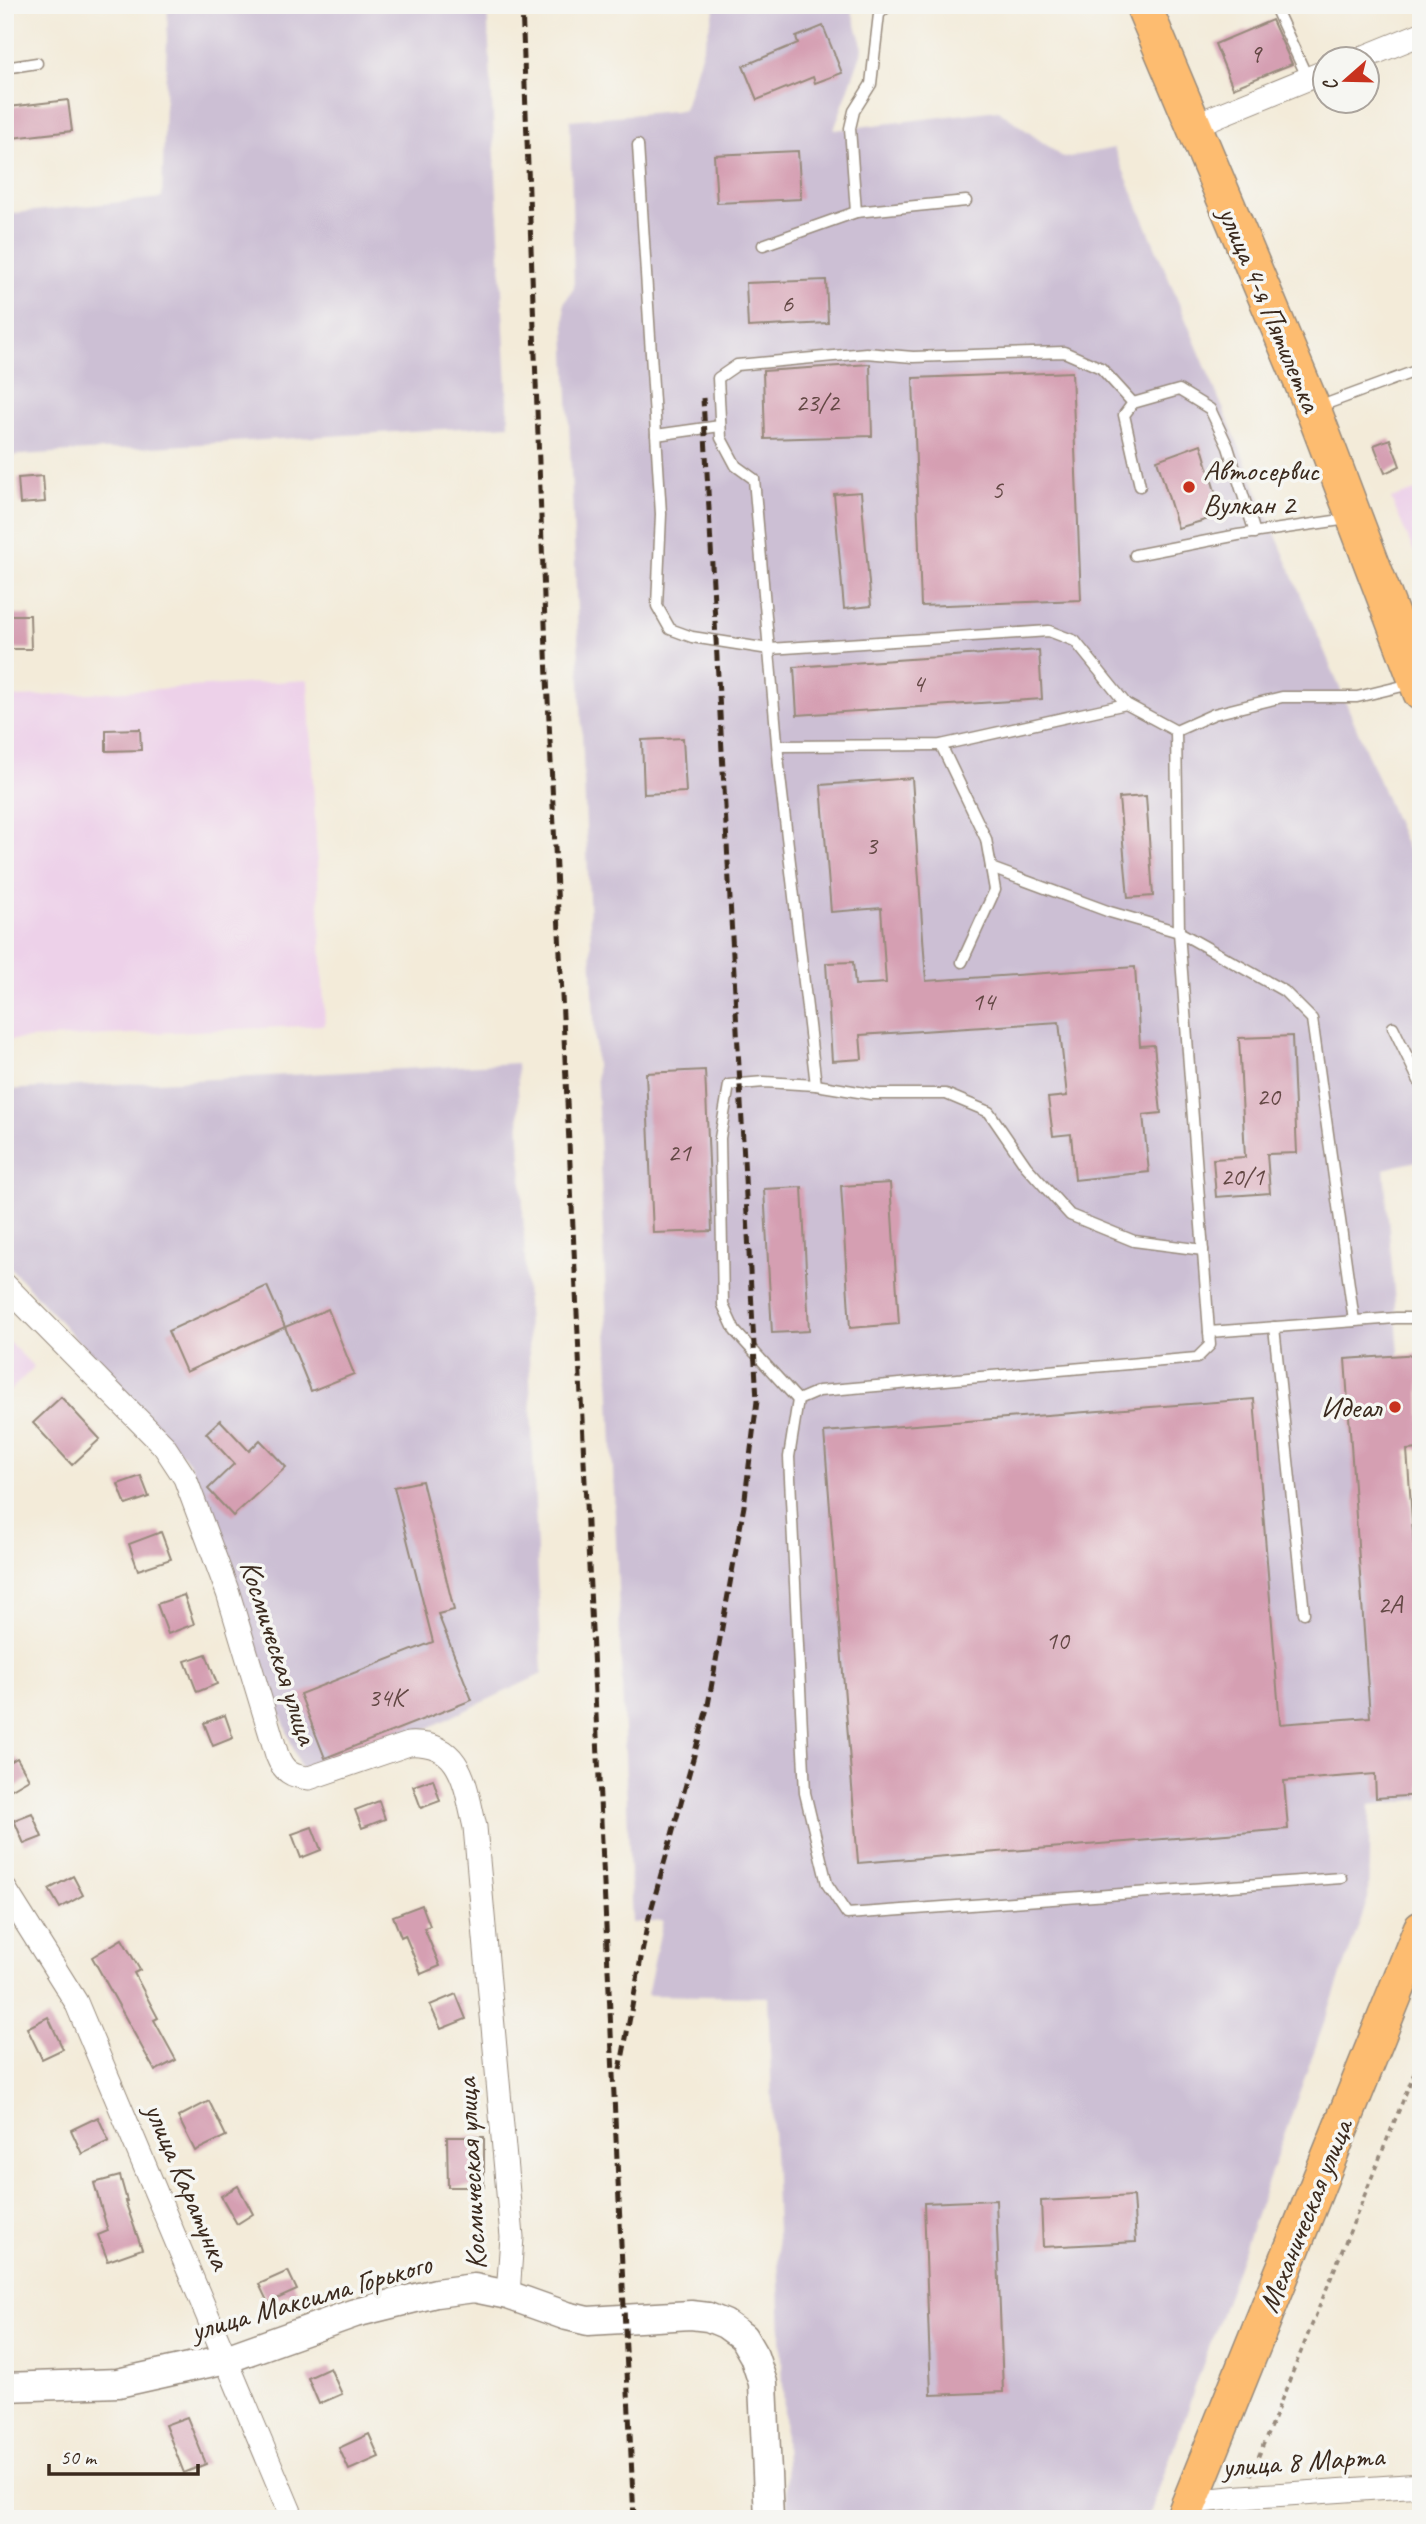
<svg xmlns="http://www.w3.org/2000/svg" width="1426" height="2524" font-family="Caveat,sans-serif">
<rect width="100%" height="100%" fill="#f6f6f2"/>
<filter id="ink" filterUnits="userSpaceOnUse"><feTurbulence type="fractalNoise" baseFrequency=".0143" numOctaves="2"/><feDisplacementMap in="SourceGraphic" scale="14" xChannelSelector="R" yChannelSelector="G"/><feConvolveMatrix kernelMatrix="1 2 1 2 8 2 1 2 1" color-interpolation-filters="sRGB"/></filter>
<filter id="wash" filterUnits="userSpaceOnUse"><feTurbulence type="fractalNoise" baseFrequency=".00686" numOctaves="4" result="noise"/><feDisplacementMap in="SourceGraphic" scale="28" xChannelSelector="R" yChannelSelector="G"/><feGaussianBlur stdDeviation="1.57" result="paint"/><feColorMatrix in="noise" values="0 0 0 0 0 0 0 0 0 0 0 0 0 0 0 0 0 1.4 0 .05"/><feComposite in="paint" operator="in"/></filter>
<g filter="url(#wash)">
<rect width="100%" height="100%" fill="#f3ebd9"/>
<g fill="#edd1e9">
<polygon points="1421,489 1421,568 1391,499"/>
<polygon points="308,680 325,1025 5,1040 5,698"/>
<polygon points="5,1338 34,1367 5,1396"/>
</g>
<g fill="#ccbfd4">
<polygon points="168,5 487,5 509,425 5,456 5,214 162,198"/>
<polygon points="716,5 850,5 863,48 834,130 998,110 1064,158 1114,148 1421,882 1421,1160 1384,1169 1421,1623 1421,1799 1370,1805 1368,1899 1151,2511 1145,2519 788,2519 768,1997 647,1995 663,1920 632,1923 564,303 574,288 570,120 684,110"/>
<polygon points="517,1063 542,1674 424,1730 301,1770 189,1462 5,1262 5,1090"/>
</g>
<g id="blocks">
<g fill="#d59fb2">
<polygon points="1272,20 1292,64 1233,88 1215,44"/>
<polygon points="823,26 842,73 815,83 813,77 757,100 743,66 798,43 796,37"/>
<polygon points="68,100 72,131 12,138 9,107"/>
<polygon points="798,151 801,199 717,203 714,155"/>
<polygon points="826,280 828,323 748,327 746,283"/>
<polygon points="870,364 872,436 765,439 763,371"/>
<polygon points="1072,372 1081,600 921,606 913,378"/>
<polygon points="1390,439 1400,466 1385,473 1374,445"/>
<polygon points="1201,444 1222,515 1178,528 1157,460"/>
<polygon points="43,476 45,502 20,504 18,478"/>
<polygon points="861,492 871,606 844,609 834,494"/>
<polygon points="5,615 30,615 31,649 5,649"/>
<polygon points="1039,650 1042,699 797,715 794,667"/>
<polygon points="140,729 141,750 106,751 106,730"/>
<polygon points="683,738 686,792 644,794 642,740"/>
<polygon points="912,778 926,981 1135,967 1140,1046 1154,1045 1161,1113 1143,1115 1149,1172 1075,1180 1071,1134 1053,1136 1048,1098 1067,1096 1059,1022 860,1035 862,1059 832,1061 826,963 853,962 855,985 886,983 881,908 831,912 821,785"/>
<polygon points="1146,796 1153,896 1128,898 1119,798"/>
<polygon points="1292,1036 1297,1153 1267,1154 1270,1193 1216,1197 1213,1159 1245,1157 1239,1038"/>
<polygon points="705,1070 712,1231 653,1233 646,1073"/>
<polygon points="890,1183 899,1324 850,1328 841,1186"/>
<polygon points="802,1187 809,1331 772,1333 764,1189"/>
<polygon points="267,1286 285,1327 186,1372 168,1331"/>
<polygon points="328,1309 354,1374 311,1391 285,1327"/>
<polygon points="1419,1354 1421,1449 1407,1450 1421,1643 1421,1795 1376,1798 1375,1774 1284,1781 1288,1829 858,1863 824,1432 1254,1399 1280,1724 1370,1717 1345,1359"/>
<polygon points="61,1397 100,1439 72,1465 33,1423"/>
<polygon points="220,1420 249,1451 260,1440 286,1467 233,1516 208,1489 234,1464 206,1433"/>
<polygon points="141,1476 149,1497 126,1505 118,1484"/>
<polygon points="422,1481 454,1610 438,1614 472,1700 325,1758 300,1694 433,1642 394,1487"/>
<polygon points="161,1532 171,1559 138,1570 129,1544"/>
<polygon points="184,1595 194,1624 168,1634 157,1604"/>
<polygon points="206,1654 217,1684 197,1692 185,1661"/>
<polygon points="225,1715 233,1738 213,1746 204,1723"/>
<polygon points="17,1758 29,1779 5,1793 5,1765"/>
<polygon points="433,1779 440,1801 421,1808 413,1786"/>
<polygon points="379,1801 385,1819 362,1828 355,1810"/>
<polygon points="32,1813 42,1837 24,1844 14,1820"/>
<polygon points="312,1827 321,1850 301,1858 292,1834"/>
<polygon points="73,1876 83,1895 60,1908 49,1889"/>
<polygon points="422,1905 430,1926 424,1928 440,1966 421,1974 405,1935 401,1937 393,1916"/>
<polygon points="122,1939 140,1970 134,1973 158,2018 154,2020 176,2060 155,2071 92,1957"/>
<polygon points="456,1994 466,2019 441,2029 430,2005"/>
<polygon points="48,2017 63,2049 42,2059 27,2028"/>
<polygon points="209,2101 226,2136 195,2151 178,2117"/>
<polygon points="98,2117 109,2141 82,2154 71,2130"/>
<polygon points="447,2137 484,2137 484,2187 448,2187"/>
<polygon points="120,2176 127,2201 125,2201 142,2249 108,2261 98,2235 108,2231 94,2183"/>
<polygon points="238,2186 253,2214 237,2224 221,2196"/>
<polygon points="1133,2196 1136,2242 1043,2247 1041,2201"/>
<polygon points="996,2200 1003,2392 931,2395 924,2203"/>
<polygon points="288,2271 297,2290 268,2303 259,2284"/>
<polygon points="330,2368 342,2394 319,2404 308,2378"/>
<polygon points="187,2417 206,2464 184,2473 165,2425"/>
<polygon points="369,2434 379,2457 349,2470 339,2448"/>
</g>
</g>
</g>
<g filter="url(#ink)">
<use href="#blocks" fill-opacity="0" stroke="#978a7c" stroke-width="2"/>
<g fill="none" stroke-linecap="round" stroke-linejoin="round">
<g stroke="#978a7c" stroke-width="13">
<g id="service">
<polyline points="1274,5 1308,79"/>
<polyline points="5,68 37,63"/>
<polyline points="638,145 661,514 657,606 670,629 692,637 769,649 1049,631 1075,641 1126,704 1176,731 1214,714 1282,697 1357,697 1411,684"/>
<polyline points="856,212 850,128 854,111 871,84 879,14 889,5"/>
<polyline points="763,245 856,212 966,201"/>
<polyline points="1318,407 1421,369"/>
<polyline points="656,435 720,426"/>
<polyline points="1140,486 1124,415 1133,403 1179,390 1210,409 1228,447 1255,533"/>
<polyline points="1135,555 1238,535 1348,519"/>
<polyline points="1176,731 1179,932 1210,1345 1197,1358 819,1391 798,1400 789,1457 805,1793 827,1884 847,1914 1341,1878"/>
<polyline points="941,745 986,839 995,890 962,962"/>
<polyline points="778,746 941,745 1126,704"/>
<polyline points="991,868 1110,912 1179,932 1284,991 1312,1019 1354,1321"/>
<polyline points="1393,1027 1421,1085"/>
<polyline points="816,1085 780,777 754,479 736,466 721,438 718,378 737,365 866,353 913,357 1064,352 1101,368 1133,403"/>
<polyline points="1274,1327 1304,1613"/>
<polyline points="1209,1332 1396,1318 1421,1318"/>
<polyline points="798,1400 735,1331 723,1305 720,1138 729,1085 764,1082 816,1085 871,1094 946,1094 989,1112 1026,1166 1070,1215 1134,1241 1203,1250"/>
</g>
</g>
<g stroke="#978a7c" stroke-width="25">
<g id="minor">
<polyline points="1357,60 1421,34"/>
<polyline points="1192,126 1324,72"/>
<path d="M5 1285 164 1446 185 1478 228 1593 277 1755C283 1771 292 1777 309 1778L409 1744C463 1741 465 1786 475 1827L512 2237 508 2295"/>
<polyline points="5,1889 76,2002 293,2519"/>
<polyline points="1190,2502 1242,2497 1421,2485"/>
</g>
</g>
<g stroke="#978a7c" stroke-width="31">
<polyline id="tertiary" points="5,2387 118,2383 226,2359 355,2313 436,2293 474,2288 508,2295 567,2316 588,2321 691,2315 708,2317 725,2324 743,2337 754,2356 763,2383 769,2519"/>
</g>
<g stroke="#978a7c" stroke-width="38">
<g id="primary">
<polyline points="1143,5 1313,409 1421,693"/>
<polyline points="1183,2519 1421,1929"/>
</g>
</g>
<polyline stroke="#978a7c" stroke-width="3.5" stroke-dasharray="5 5" stroke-linecap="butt" points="1251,2475 1421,2056"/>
<use href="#service" stroke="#fff" stroke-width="10"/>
<use href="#minor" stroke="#fff" stroke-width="23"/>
<use href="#tertiary" stroke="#fff" stroke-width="28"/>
<use href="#primary" stroke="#fdbc6f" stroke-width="35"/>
<g stroke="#3b2a1e" stroke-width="5" stroke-dasharray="10 5" stroke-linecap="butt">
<polyline points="522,5 547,678 634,2519"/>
<polyline points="620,2070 648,1921 708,1705 744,1506 757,1401 703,398"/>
</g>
</g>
</g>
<g fill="#c8321e" stroke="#f6f6f2" stroke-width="2.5">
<circle cx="1189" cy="487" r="7"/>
<circle cx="1395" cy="1407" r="7"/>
</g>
<g text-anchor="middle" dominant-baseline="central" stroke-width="7" stroke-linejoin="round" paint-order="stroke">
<g font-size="26" fill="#624743">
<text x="1255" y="53">9</text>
<text x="787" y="303">6</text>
<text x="817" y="402">23/2</text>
<text x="997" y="489">5</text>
<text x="918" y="683">4</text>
<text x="871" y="845">3</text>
<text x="983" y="1001">14</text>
<text x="1268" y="1096">20</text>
<text x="679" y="1152">21</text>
<text x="1242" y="1176">20/1</text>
<text x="1390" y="1604">2А</text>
<text x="1057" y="1640">10</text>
<text x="386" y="1697">34К</text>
</g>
<g font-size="30" fill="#3b2a1e" stroke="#f6f6f2">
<text transform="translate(1270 309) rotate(67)">улица 4-я Пятилетка</text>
<text transform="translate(279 1652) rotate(72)">Космическая улица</text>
<text transform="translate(471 2174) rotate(-93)">Космическая улица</text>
<text transform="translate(188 2186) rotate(67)">улица Каратунка</text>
<text transform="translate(1305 2216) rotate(-68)">Механическая улица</text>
<text transform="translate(311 2297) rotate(-16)">улица Максима Горького</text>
<text transform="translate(1303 2461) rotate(-4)">улица 8 Марта</text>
</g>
<g font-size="30" fill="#3b2a1e" stroke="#f6f6f2" text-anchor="start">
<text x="1203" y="470">Автосервис<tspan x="1203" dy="34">Вулкан 2</tspan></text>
<text x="1381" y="1407" text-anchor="end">Идеал</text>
</g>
</g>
<rect width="1426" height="2524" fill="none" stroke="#f6f6f2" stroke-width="28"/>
<g transform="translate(1346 80) rotate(250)"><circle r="33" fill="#f6f6f2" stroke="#aba49d" stroke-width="2"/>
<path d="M0-5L12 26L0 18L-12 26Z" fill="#c8321e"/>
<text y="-10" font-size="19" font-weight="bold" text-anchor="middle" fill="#3b2a1e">С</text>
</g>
<path d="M49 2464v10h149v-10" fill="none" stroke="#3b2a1e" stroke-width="3.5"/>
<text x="60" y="2464" font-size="21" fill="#3b2a1e" stroke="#f6f6f2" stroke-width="5" paint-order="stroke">50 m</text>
</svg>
